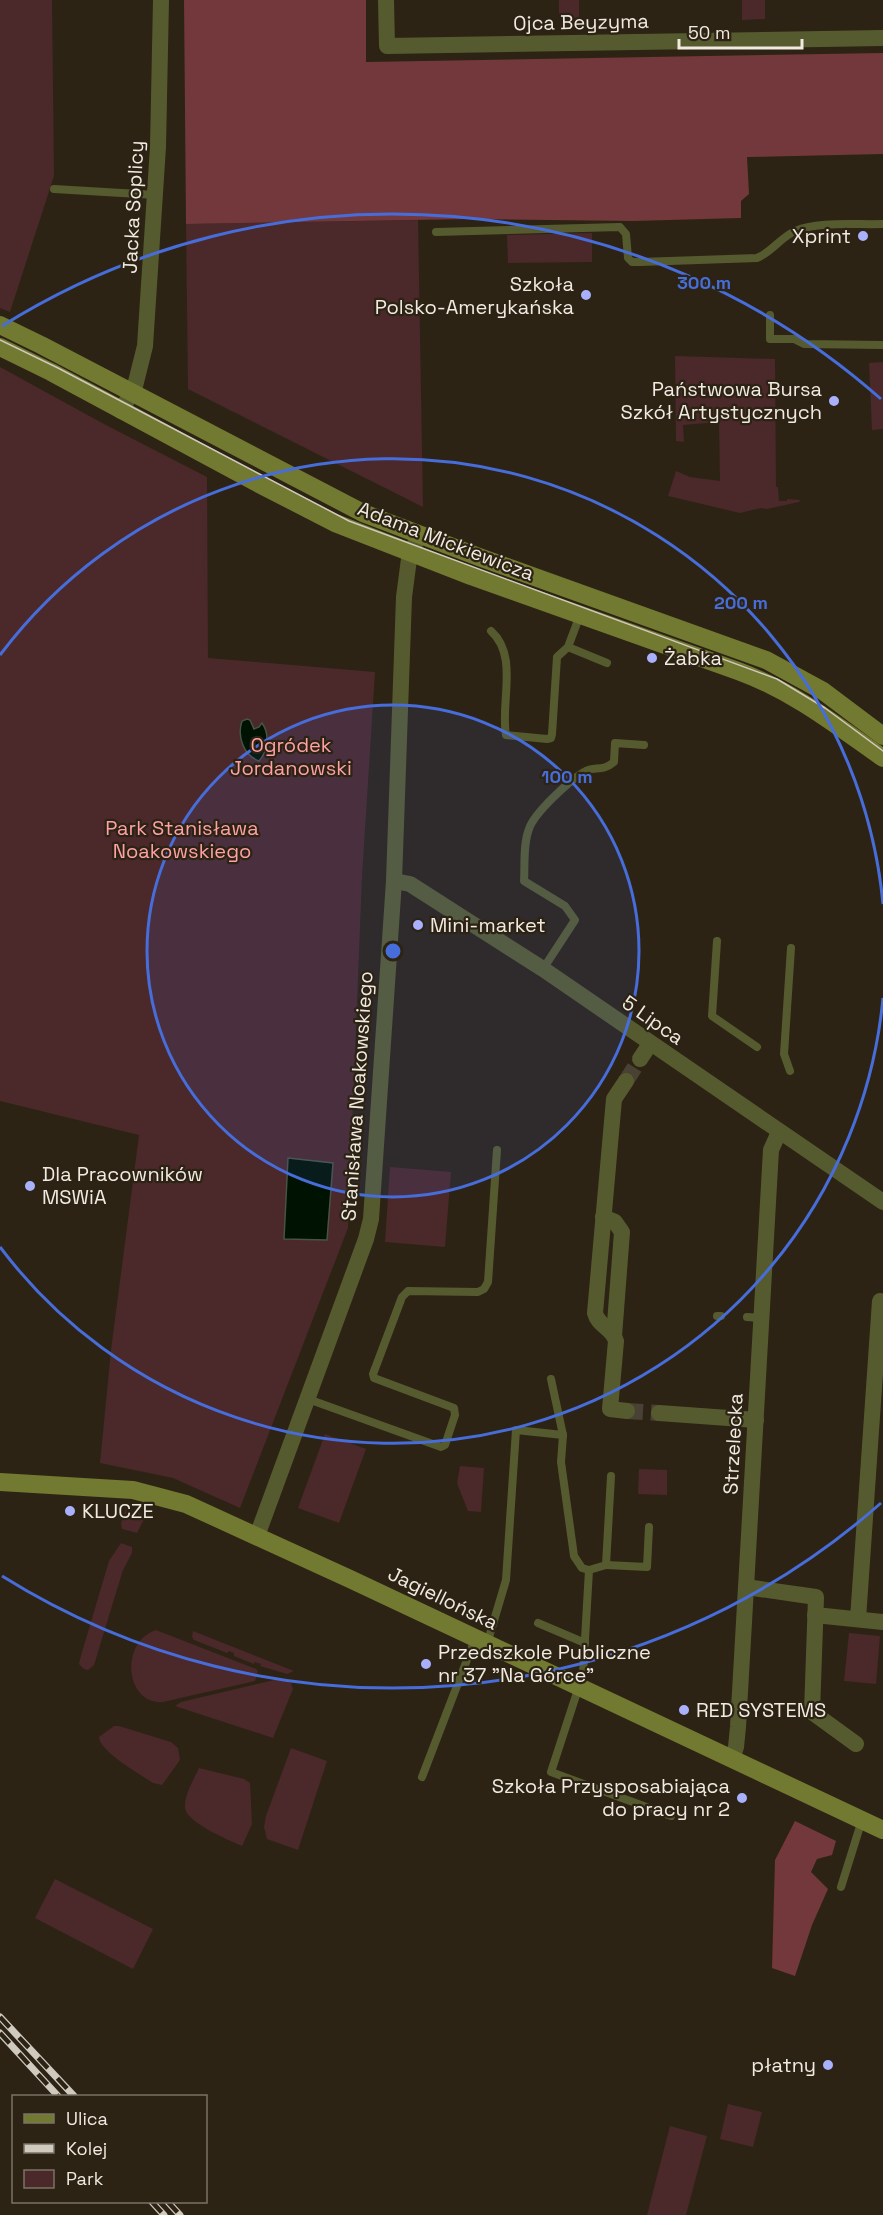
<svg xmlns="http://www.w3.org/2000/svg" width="883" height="2215" font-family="'Space Grotesk',sans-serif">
<rect width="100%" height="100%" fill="#2c2314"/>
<g fill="#4b282a">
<polygon points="0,0 52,0 54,176 10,312 0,308"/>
<rect x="559" y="0" width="20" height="18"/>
<polygon points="742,0 765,0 765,19 742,20"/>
<polygon points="418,220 423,507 188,389 186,224"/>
<polygon points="592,233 592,262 508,263 507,235"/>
<polygon points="675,356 775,359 776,487 778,487 779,501 787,501 787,499 800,500 799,502 767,509 761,508 740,513 668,496 676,471 690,477 720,481 719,422 683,425 684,442 676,441"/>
<polygon points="883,362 883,429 872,430 869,363"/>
<polygon points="0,367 104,424 207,477 208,658 375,672 362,876 348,1228 240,1508 173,1478 100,1463 111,1350 139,1135 0,1101"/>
<polygon points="390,1167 451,1172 445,1247 385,1242"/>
<polygon points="325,1434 366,1449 339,1523 298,1508"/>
<polygon points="460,1466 484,1468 481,1512 468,1511 457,1483"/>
<polygon points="639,1469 667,1470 667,1495 638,1494"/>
<polygon points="126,1509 146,1515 137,1533 122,1529 121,1523"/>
<polygon points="121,1543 132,1547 132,1553 123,1570 94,1665 88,1670 84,1669 79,1664 80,1659 109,1561"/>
<path d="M156 1630 256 1669 258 1671 255 1681 163 1702C125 1705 119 1642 156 1630Z"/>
<polygon points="193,1631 294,1671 287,1674 260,1666 261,1664 255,1662 254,1664 234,1656 234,1653 229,1651 227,1653 194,1640 192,1637"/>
<polygon points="849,1633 880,1636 876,1684 844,1681"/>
<polygon points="278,1679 291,1683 293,1689 273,1738 175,1706 181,1702"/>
<path d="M114 1726H119L171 1742 178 1748 180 1760 162 1785 153 1783C141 1775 99 1751 99 1737Z"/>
<polygon points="291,1748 327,1761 298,1850 267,1839 264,1827 266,1816"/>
<path d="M199 1768 244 1779 250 1783 252 1824 242 1846C229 1840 187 1823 185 1808 184 1795 194 1779 199 1768Z"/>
<polygon points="55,1879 153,1929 133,1969 35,1918"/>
<polygon points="728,2104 762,2112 753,2147 720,2139"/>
<polygon points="670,2126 707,2136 686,2215 647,2215"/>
</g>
<g fill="#72383c">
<polygon points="184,0 366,0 366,62 883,53 883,154 747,157 749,194 741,201 741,218 633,221 469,219 186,224"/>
<polygon points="795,1821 836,1841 832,1855 817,1859 811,1872 828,1889 812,1925 795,1976 772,1968 775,1860"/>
</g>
<g fill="#001202" stroke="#485345" stroke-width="1.5">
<path d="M247 719 250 720 254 729 259 727 262 723C270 734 268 751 259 761 243 755 237 736 242 721Z"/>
<polygon points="288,1158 333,1163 327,1240 284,1239"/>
</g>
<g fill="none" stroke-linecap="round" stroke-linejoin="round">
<g stroke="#494133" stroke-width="16" stroke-dasharray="16 8" stroke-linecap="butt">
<polyline points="626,1081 640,1059"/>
<polyline points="627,1411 659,1413"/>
</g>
<g stroke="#565b2f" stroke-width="8">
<polyline points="54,189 156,195"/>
<path d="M436 232 620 227 626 234 628 258 632 262H640L757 258C772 252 780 238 795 231 817 221 857 225 883 224"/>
<polyline points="770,315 770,339 794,339 804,344 883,345"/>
<path d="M491 631C519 656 500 703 506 735L547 739 551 738 552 734 557 657 568 647 580 615"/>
<polyline points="568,647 607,663"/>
<polyline points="717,941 712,1016 757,1047"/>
<path d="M543 969 575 920 565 906 524 881C525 865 523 844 529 829 534 813 569 781 584 772 595 765 601 773 614 762L615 743 644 745"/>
<polyline points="790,1071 784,1054 791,948"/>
<polyline points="717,1316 721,1316"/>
<polyline points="747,1317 761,1318"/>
<polyline points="551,1379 563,1435 561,1462 574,1556 582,1568 589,1570"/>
<polyline points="308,1399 441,1447 445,1445 455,1415 454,1408 374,1378 373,1374 402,1297 408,1291 478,1292 484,1289 488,1282 497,1150"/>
<polyline points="611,1476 606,1565 589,1570 583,1674 551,1772 671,1816"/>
<polyline points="606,1565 647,1567 649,1527"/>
<polyline points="538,1623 585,1643"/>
<polyline points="487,1644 506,1580 516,1430 563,1435"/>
<polyline points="422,1777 475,1639"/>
<polyline points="841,1887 862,1820"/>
</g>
<g stroke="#565b2f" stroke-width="16">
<polyline points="386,0 387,46 883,38"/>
<polyline points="121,411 135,386 145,346 158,147 161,0"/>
<polyline points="394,881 410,884 543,969 883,1202"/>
<polyline points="640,1059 650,1044"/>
<path d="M626 1081 614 1099 595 1313C598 1326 613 1328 616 1341L610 1409 627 1411"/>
<polyline points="603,1217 615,1222 622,1232 614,1336"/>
<polyline points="659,1413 756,1420"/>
<polyline points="257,1536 366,1239 371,1219 394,881 404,597 409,559 419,534"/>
<polyline points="746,1587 816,1597 812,1712 856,1744"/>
<polyline points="815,1615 883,1622"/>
<polyline points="858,1619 880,1301"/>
<polyline points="732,1759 736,1747 738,1727 771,1150 779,1132"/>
</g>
<g stroke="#727930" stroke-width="18">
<polyline points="0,325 41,345 363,513 479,557 766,660 823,691 883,736"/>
<path d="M0 347 51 372 263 486 335 523 471 576 738 671C793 691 836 725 883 758"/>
<polyline points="0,1482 133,1490 186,1504 350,1579 883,1830"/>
</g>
<polyline stroke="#cfc9be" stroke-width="1.5" points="0,340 58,368 349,521 777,679 825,708 883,751"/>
<g stroke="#cfc9be" stroke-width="7">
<g id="rail">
<polyline points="0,2017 74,2096"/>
<polyline points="0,2033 58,2096"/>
<polyline points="152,2202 164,2215"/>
<polyline points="168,2202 180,2215"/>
</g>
</g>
<use href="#rail" stroke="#2c2314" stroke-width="4.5" stroke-dasharray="14" stroke-linecap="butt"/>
</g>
<circle cx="393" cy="951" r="246" fill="#476dda" fill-opacity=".12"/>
<g fill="none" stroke="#476dda" stroke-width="3">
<circle cx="393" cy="951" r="246"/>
<path d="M883 998A492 492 0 0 1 0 1247M0 655A492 492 0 0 1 883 904"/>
<path d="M881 1503A737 737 0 0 1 2 1576M2 326A737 737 0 0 1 881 399"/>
</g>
<g fill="#a9b0fc" stroke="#2c2314" stroke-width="2">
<circle cx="863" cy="236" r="6"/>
<circle cx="586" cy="295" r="6"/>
<circle cx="834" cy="401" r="6"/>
<circle cx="652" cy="658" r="6"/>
<circle cx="418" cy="925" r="6"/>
<circle cx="30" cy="1186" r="6"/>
<circle cx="70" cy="1511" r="6"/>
<circle cx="426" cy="1664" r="6"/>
<circle cx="684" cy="1710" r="6"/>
<circle cx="742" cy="1798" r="6"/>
<circle cx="828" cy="2065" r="6"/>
</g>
<g text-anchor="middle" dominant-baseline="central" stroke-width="4.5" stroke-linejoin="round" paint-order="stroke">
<g font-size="20" fill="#f0eae0" stroke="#2c2314">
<text transform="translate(581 22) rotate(-1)">Ojca Beyzyma</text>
<text transform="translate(133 207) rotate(-87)">Jacka Soplicy</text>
<text transform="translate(446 541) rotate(21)">Adama Mickiewicza</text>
<text transform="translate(653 1020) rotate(35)">5 Lipca</text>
<text transform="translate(357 1096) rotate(-86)">Stanisława Noakowskiego</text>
<text transform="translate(733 1444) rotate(-87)">Strzelecka</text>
<text transform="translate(443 1598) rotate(26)">Jagiellońska</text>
</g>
<g font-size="20" fill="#f0eae0" stroke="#2c2314" text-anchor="start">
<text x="851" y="236" text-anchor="end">Xprint</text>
<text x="574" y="284" text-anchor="end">Szkoła<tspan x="574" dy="23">Polsko-Amerykańska</tspan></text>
<text x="822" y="389" text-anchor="end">Państwowa Bursa<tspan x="822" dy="23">Szkół Artystycznych</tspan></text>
<text x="664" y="658">Żabka</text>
<text x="430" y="925">Mini-market</text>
<text x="42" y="1174">Dla Pracowników<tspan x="42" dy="23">MSWiA</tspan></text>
<text x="82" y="1511">KLUCZE</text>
<text x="438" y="1652">Przedszkole Publiczne<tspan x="438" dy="23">nr 37 "Na Górce"</tspan></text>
<text x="696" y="1710">RED SYSTEMS</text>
<text x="730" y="1786" text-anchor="end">Szkoła Przysposabiająca<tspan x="730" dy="23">do pracy nr 2</tspan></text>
<text x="816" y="2065" text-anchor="end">płatny</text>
</g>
<g font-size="20" fill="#fea0a4" stroke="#2c2314">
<text x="291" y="745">Ogródek<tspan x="291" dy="23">Jordanowski</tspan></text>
<text x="182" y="828">Park Stanisława<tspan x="182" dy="23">Noakowskiego</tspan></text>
</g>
</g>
<circle cx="393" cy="951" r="9" fill="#476dda" stroke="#2c2314" stroke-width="3"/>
<g font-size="18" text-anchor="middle" font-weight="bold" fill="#476dda" stroke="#2c2314" stroke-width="4.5" stroke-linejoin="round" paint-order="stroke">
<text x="704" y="289">300 m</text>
<text x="741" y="609">200 m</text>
<text x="567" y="783">100 m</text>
</g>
<rect x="12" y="2095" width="195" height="108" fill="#2c2314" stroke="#7a7366" stroke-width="1.5"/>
<rect x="24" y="2114" width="30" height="9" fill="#727930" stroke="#7a7366" stroke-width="1.5"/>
<text x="66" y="2125" font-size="18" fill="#f0eae0">Ulica</text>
<rect x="24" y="2144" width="30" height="9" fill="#cfc9be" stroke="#7a7366" stroke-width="1.5"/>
<text x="66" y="2155" font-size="18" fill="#f0eae0">Kolej</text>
<rect x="24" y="2170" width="30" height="18" fill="#4b282a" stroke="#7a7366" stroke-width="1.5"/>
<text x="66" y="2185" font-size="18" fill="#f0eae0">Park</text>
<path d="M679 39v9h123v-9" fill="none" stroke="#f0eae0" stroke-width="3"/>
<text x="688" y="39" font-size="18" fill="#f0eae0" stroke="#2c2314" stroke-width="4.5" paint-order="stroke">50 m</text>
</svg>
